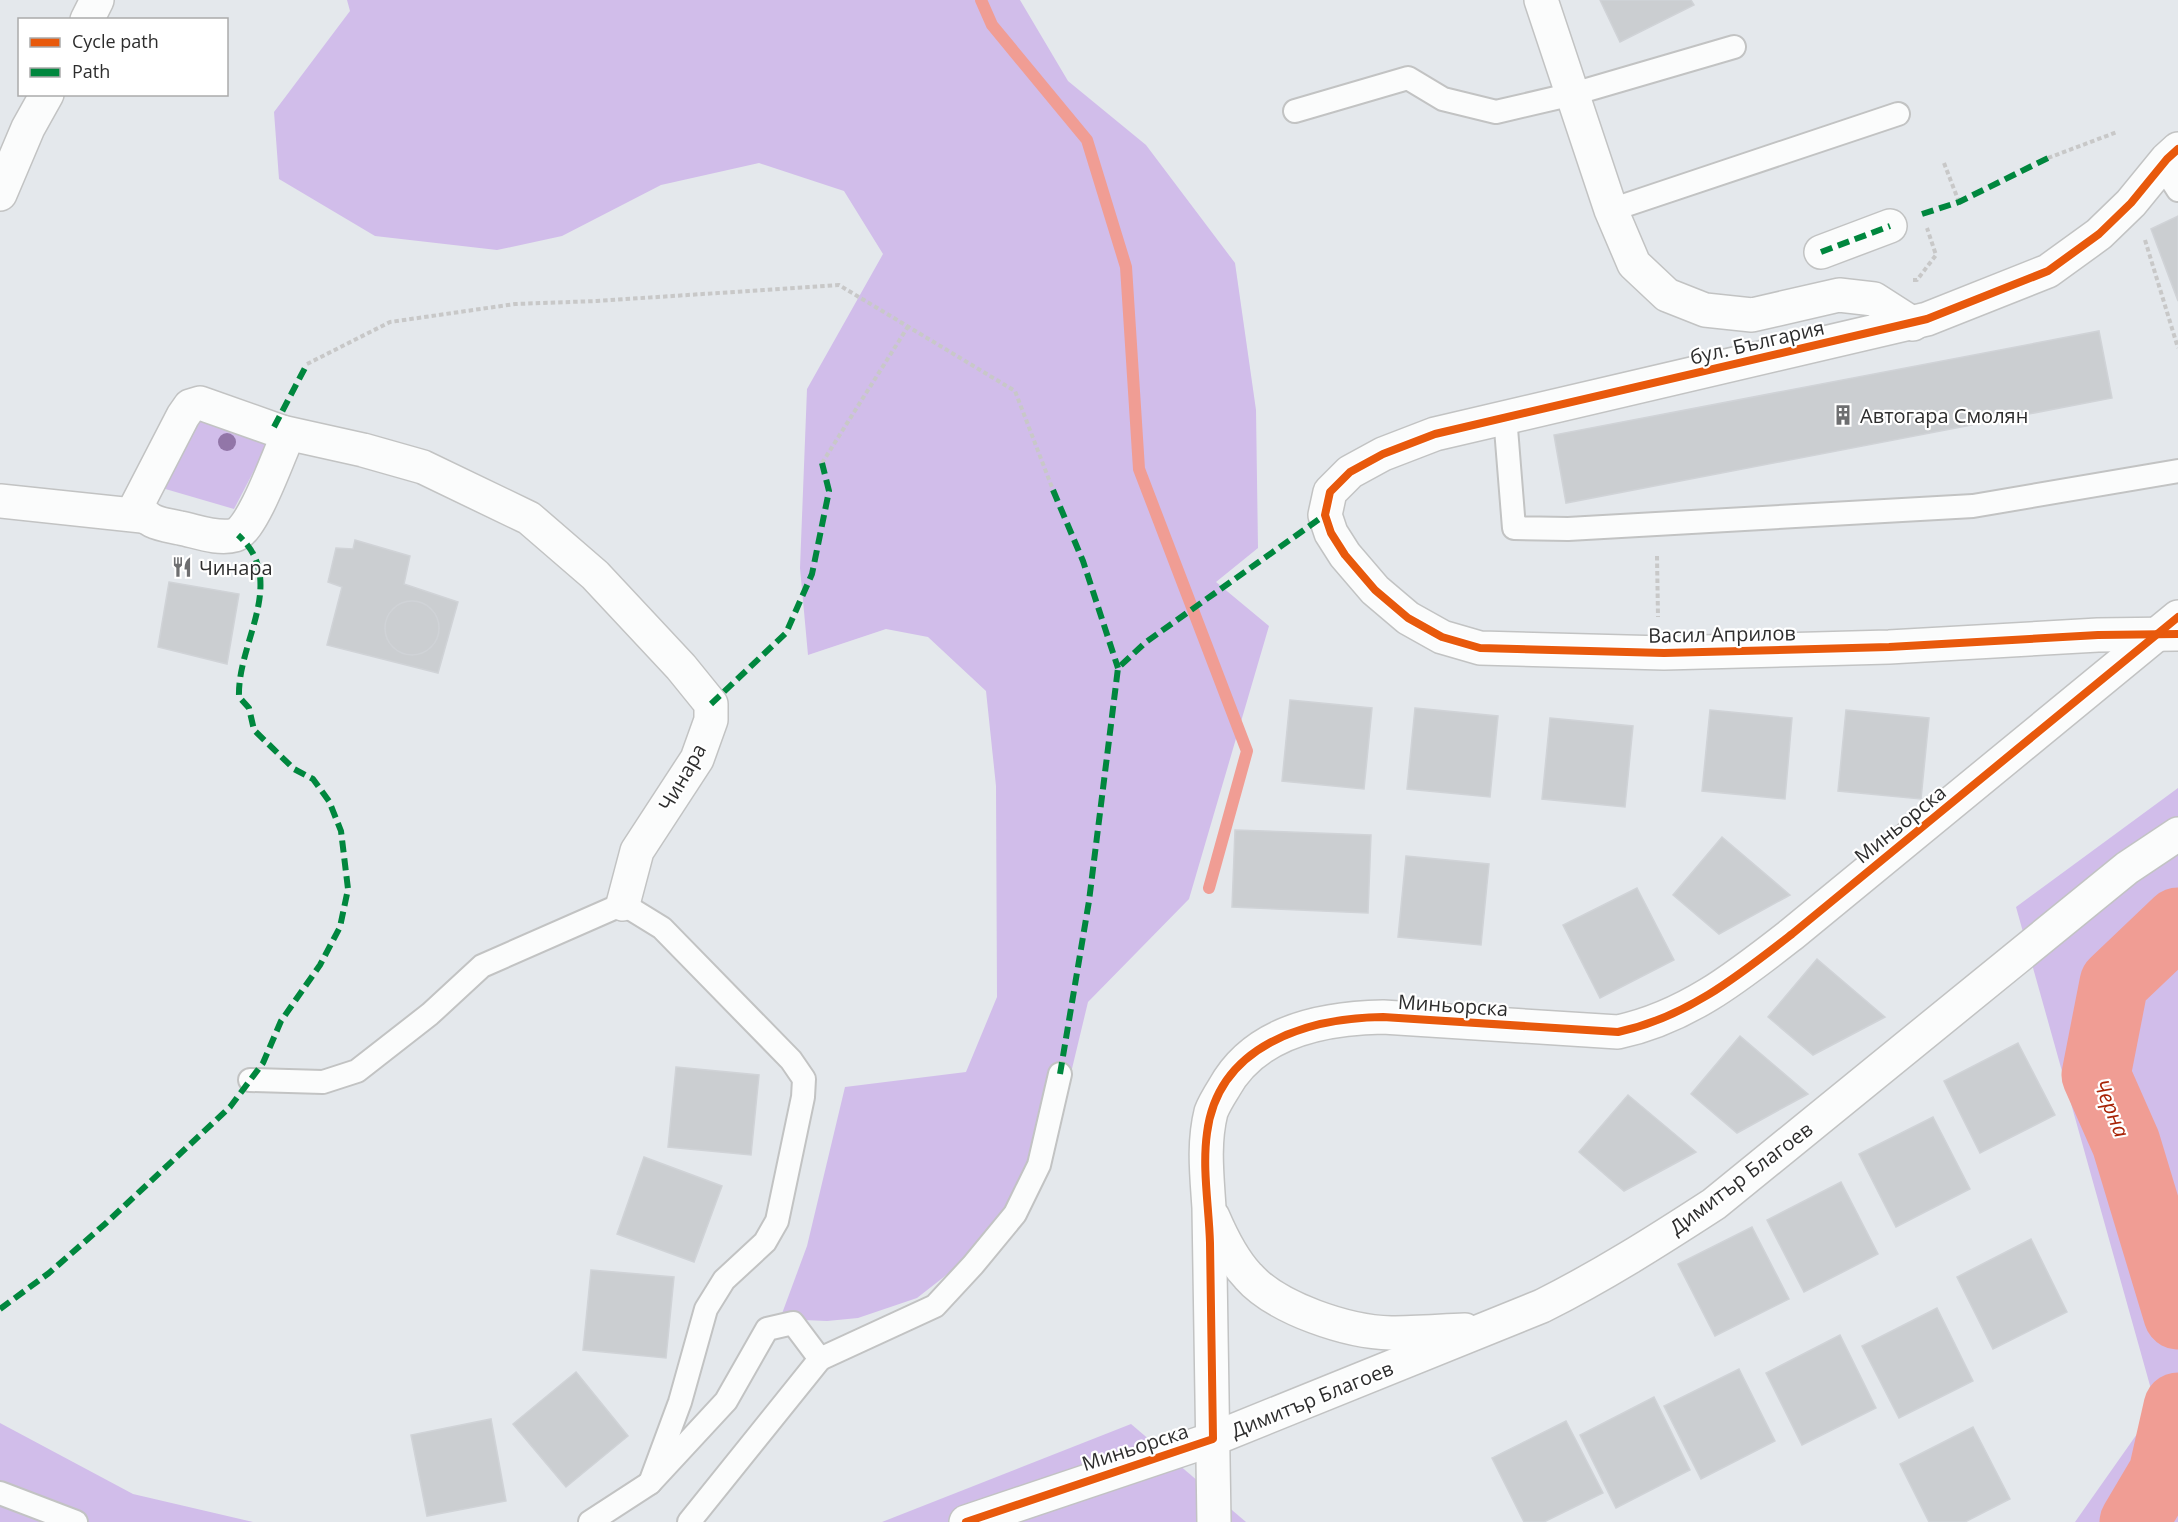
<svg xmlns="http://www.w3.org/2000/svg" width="2178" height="1522" font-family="'Open Sans',sans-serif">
<rect width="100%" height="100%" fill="#e4e8ec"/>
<g fill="#d1bdea">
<polygon points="347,0 1020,0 1068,81 1146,145 1235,263 1256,410 1258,548 1216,582 1269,626 1189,899 1088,1002 1052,1152 977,1251 917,1298 858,1318 827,1321 780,1319 807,1246 845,1087 966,1072 997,997 996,786 986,691 928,637 886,629 808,655 800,568 807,389 883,254 844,191 759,163 661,185 562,236 497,250 375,236 279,179 274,112 350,11"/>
<polygon points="204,413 271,438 234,509 162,488"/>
<polygon points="2178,788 2178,1522 2075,1522 2156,1407 2016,907"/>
<polygon points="0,1423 133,1494 253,1522 0,1522"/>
<polygon points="1131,1424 1246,1522 882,1522"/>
</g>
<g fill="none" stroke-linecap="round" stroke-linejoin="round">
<polyline stroke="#f09d94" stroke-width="12" points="981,0 992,25 1087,140 1126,267 1139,469 1247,751 1209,888"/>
<g stroke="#f09d94" stroke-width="69">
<polyline points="2178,922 2114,983 2096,1075 2126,1143 2178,1315"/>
<polyline points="2134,1522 2163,1473 2178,1407"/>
</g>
</g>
<g fill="#cbced1" stroke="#d0d3d7" stroke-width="1.5">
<polygon points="1600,0 1691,0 1694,5 1620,42"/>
<polygon points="2178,216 2178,301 2151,229"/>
<polygon points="2099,331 2112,398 1566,503 1554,435"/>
<polygon points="355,540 410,556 404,584 458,602 438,673 327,645 342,587 328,582 336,548 353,549"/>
<polygon points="169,582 239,594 227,664 158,647"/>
<circle cx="412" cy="628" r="27"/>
<polygon points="1290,700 1372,708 1364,789 1282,781"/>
<polygon points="1415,708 1498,716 1490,797 1407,789"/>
<polygon points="1710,710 1792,718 1785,799 1702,791"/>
<polygon points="1846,710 1929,718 1921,799 1838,791"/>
<polygon points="1550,718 1633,726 1625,807 1542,799"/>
<polygon points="1235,830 1371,835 1368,913 1232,907"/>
<polygon points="1722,837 1790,895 1719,934 1673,895"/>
<polygon points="1406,856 1489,864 1481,945 1398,937"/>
<polygon points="1637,888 1674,960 1600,998 1563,925"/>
<polygon points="1817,959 1885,1017 1813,1055 1768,1017"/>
<polygon points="1740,1036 1808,1094 1737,1133 1691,1094"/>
<polygon points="2018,1043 2055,1115 1980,1153 1944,1081"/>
<polygon points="676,1067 759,1075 751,1155 668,1147"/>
<polygon points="1628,1095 1696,1152 1624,1191 1579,1152"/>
<polygon points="1933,1117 1970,1189 1896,1227 1859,1154"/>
<polygon points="644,1157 722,1186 694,1262 617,1234"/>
<polygon points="1841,1182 1878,1254 1804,1292 1767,1220"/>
<polygon points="1752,1227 1789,1299 1715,1336 1678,1264"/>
<polygon points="2031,1239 2067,1312 1993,1349 1957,1277"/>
<polygon points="591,1270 674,1277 666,1358 583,1350"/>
<polygon points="1937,1308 1973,1381 1899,1418 1862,1346"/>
<polygon points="1840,1335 1876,1408 1802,1445 1766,1373"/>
<polygon points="1739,1369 1775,1441 1701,1479 1664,1406"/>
<polygon points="576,1372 628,1436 566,1487 513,1424"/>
<polygon points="1654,1397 1690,1470 1616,1508 1580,1435"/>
<polygon points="491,1419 506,1501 427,1516 411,1435"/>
<polygon points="1566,1421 1603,1493 1544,1522 1524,1522 1492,1458"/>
<polygon points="1973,1427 2010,1499 1965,1522 1929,1522 1900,1464"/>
</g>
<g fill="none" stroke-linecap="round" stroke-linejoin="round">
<g stroke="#c2c3c3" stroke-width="26">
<g id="lane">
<polyline points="1295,111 1408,78 1443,99 1496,112 1573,94 1734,47"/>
<polyline points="2167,159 2169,176 2178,190"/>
<polyline points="1611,210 1898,114"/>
<polyline points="1505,416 1514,528 1568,529 1973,506 2178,471"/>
<polyline points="250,1080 323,1082 357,1071 430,1014 482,966 623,904 662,928 791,1060 804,1079 803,1097 777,1221 765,1242 724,1280 706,1309 680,1402 650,1483"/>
<polyline points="0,1493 76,1522"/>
<polyline points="590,1522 650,1483 726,1401 767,1329 793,1323 820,1359 935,1306 973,1265 1015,1214 1039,1165 1060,1074"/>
<polyline points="689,1522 820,1359"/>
</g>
</g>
<g stroke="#c2c3c3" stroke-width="36">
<g id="street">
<polyline points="1541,0 1611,210 1634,264 1667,295 1705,310 1752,315 1839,295 1874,299 1913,324"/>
<polyline points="87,20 97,0"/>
<polyline points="0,194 28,128 47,94"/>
<polyline points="1821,252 1890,226"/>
<path d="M200 403 282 432 285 442C277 460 252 530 235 535 218 540 196 531 180 528 161 524 146 523 137 505L183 416 190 406Z"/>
<polyline points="282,432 363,450 423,467 529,518 595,575 681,667 711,704 711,720 697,759 637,851 623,904"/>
<polyline points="0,501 142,516"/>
<polyline points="2176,634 2098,635 1889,647 1664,653 1480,648 1442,637 1408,618 1375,590 1345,555 1331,533 1325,515 1330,492 1350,472 1383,454 1435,434 1927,319 2048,271 2099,234 2131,203 2167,159 2178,149"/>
<polyline points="966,1522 1213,1439"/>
</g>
</g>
<g stroke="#c2c3c3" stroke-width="36">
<g id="secondary">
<path d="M1213 1217C1222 1238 1232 1259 1248 1276 1277 1309 1348 1332 1391 1333 1415 1333 1440 1331 1465 1330"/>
<path d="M1213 1439 1542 1306C1602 1276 1657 1241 1714 1204L2127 868 2178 834"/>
<path d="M1214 1522 1209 1208C1207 1176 1203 1144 1211 1112 1214 1104 1219 1096 1224 1088 1255 1031 1324 1018 1383 1017L1618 1032C1687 1017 1737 977 1792 934L2178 617"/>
</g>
</g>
<g stroke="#c8c8c8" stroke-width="4" stroke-dasharray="4.5 3" stroke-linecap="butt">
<polyline points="2048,158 2117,132"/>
<polyline points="1944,163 1959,202"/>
<polyline points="2145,240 2178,348"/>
<polyline points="1913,280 1917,280 1936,255 1927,228"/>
<polyline points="307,364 390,322 515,304 597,301 839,285 1015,391 1053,490"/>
<polyline points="822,463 909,325"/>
<polyline points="1657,556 1658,617"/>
</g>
<use href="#lane" stroke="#fbfcfc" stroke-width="22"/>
<use href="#street" stroke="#fbfcfc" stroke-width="33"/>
<use href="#secondary" stroke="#fbfcfc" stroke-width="33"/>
<g stroke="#00873e" stroke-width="6" stroke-dasharray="12 6" stroke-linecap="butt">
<polyline points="1922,214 1959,202 2048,158"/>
<polyline points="1821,252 1890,226"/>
<polyline points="274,427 307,364"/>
<polyline points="1053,490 1083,561 1118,668"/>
<polyline points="711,704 786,633 812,574 829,491 822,463"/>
<polyline points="1060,1074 1089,901 1118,668 1146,642 1325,515"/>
<path d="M0 1309 49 1273 105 1224 230 1107 263 1063 281 1021 320 965 340 927 348 889 341 831 329 801 313 779 294 769 254 730 249 708 239 697C237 642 289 581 238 535"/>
</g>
<g stroke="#fff" stroke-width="11">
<g id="cycleway">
<polyline points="2178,149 2167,159 2131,203 2099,234 2048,271 1927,319 1435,434 1383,454 1350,472 1330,492 1325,515 1331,533 1345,555 1375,590 1408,618 1442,637 1480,648 1664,653 1889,647 2098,635 2178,634"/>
<path d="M966 1522 1213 1439C1212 1374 1211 1308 1210 1243 1209 1207 1202 1169 1207 1133 1218 1045 1307 1018 1383 1017L1618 1032C1687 1017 1737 977 1792 934L2178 617"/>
</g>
</g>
<use href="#cycleway" stroke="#e8590c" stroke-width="8"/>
</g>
<circle fill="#9276a8" cx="227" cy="442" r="9"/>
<defs>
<g id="building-bare" transform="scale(1.62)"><path d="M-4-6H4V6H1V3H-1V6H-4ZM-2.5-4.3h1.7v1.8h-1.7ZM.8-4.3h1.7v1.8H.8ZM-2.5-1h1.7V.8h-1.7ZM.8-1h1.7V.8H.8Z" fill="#6d6e70" stroke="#fff" stroke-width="2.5" paint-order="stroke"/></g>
<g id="restaurant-bare" transform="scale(1.62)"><path d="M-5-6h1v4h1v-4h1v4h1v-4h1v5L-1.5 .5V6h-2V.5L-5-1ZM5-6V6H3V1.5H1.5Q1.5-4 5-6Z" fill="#6d6e70" stroke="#fff" stroke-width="2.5" paint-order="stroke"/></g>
</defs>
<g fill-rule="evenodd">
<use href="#building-bare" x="1843" y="415"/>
<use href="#restaurant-bare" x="182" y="567"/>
</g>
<g text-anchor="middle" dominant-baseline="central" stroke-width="4.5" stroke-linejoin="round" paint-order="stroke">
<g font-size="20" fill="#2d2d2d" stroke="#fff">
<text transform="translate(1757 342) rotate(-13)">бул. България</text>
<text transform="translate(1722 634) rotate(-1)">Васил Априлов</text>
<text transform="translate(682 777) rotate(-60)">Чинара</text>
<text transform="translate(1900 824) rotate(-39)">Миньорска</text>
<text transform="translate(1453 1005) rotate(4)">Миньорска</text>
<text transform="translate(1741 1178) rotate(-37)">Димитър Благоев</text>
<text transform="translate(1312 1399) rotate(-22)">Димитър Благоев</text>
<text transform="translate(1135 1447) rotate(-18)">Миньорска</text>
</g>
<g font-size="20" fill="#2d2d2d" stroke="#fff" text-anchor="start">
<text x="1860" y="415">Автогара Смолян</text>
<text x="199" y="567">Чинара</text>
</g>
<g font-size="21" font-style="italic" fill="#a82407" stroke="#fff">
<text transform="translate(2112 1108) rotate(68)">Черна</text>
</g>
</g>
<rect x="18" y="18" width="210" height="78" fill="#ffffff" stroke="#ababab" stroke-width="1.5"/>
<rect x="30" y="38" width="30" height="9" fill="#e8590c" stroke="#ababab" stroke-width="1.5"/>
<text x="72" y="48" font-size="18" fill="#2d2d2d">Cycle path</text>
<rect x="30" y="68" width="30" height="9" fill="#00873e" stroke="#ababab" stroke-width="1.5"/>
<text x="72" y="78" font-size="18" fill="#2d2d2d">Path</text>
</svg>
